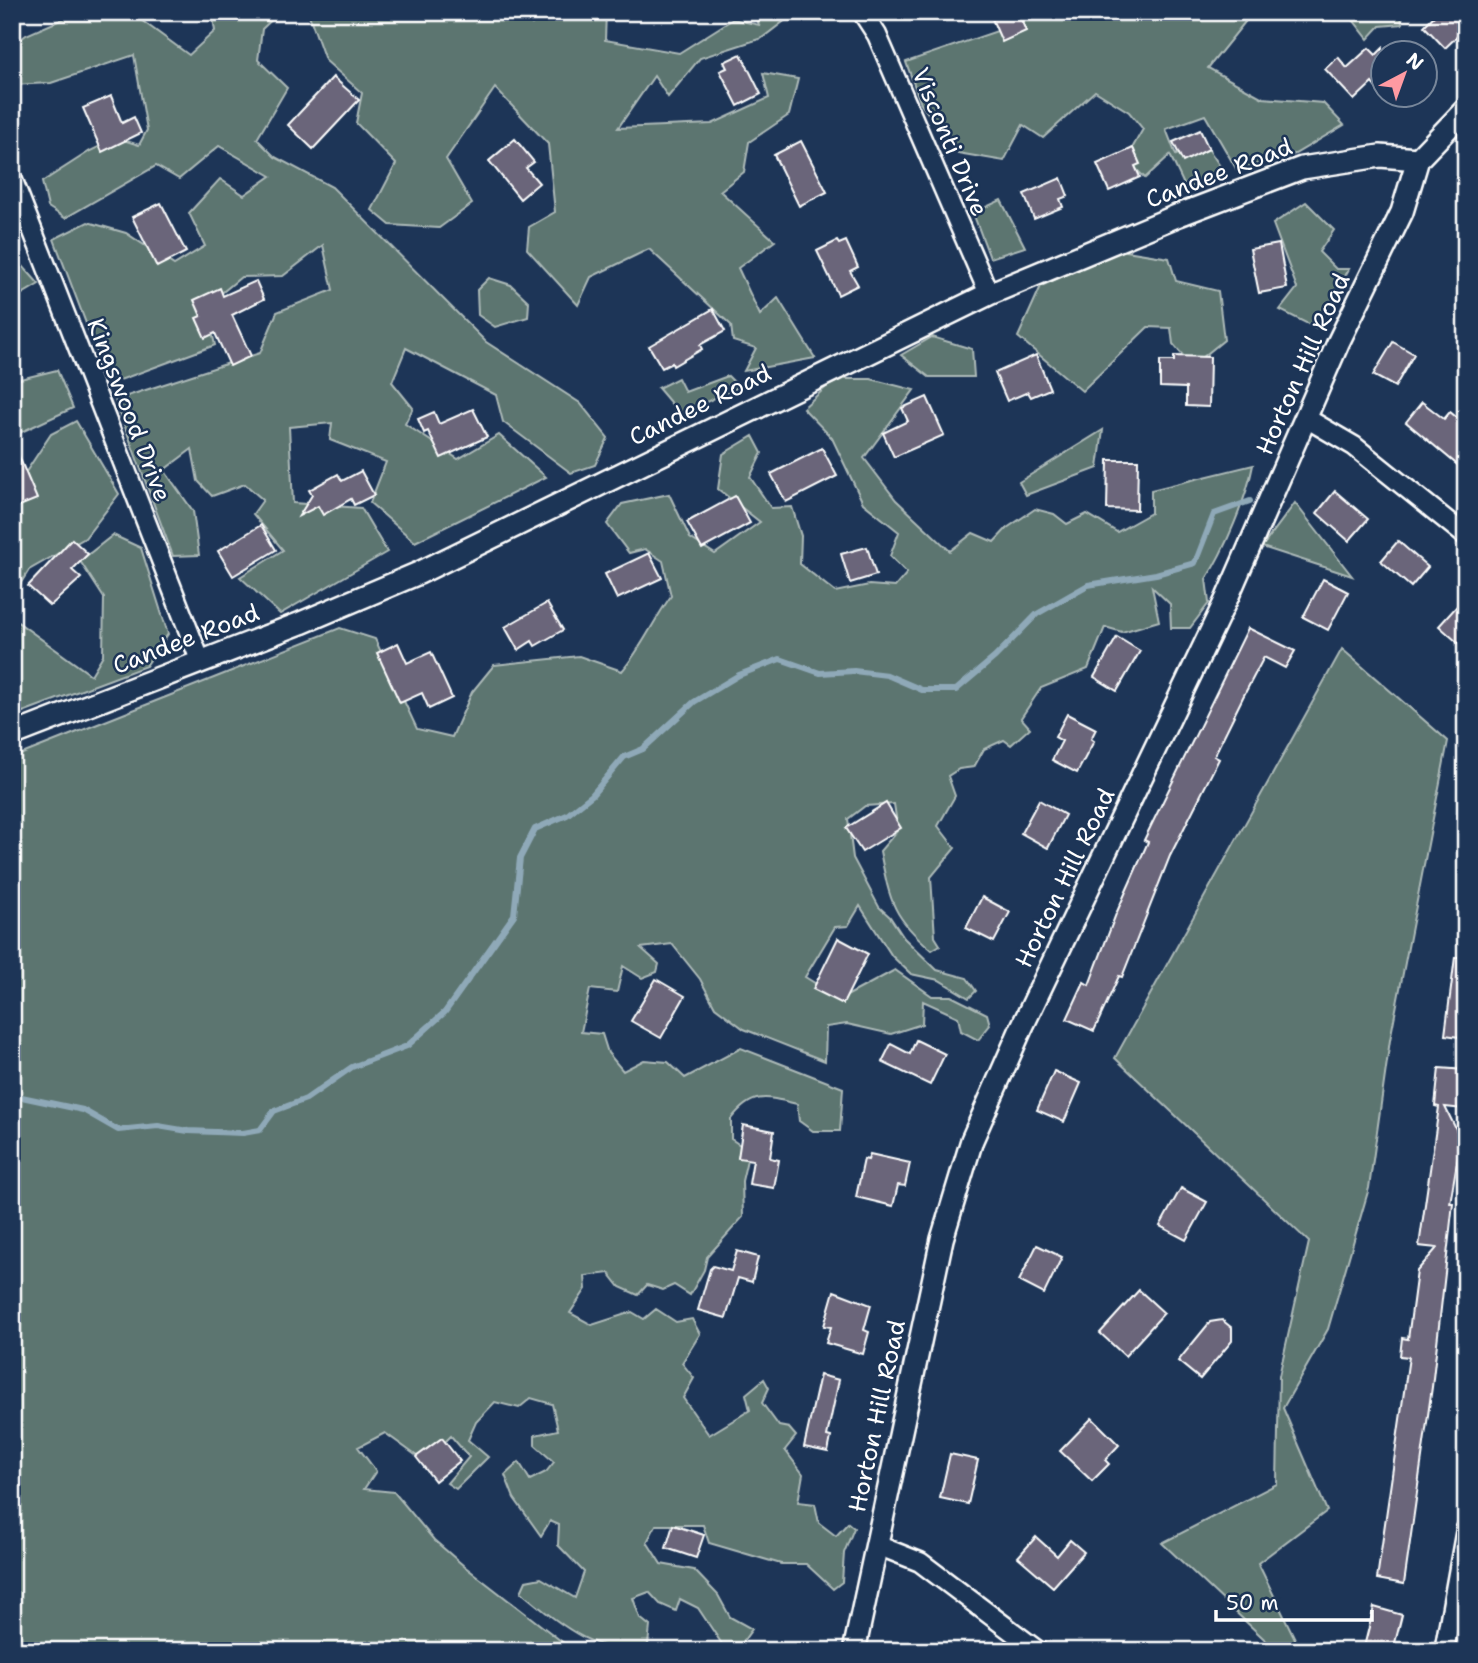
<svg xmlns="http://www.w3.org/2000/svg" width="1478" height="1663" font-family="'Shantell Sans',sans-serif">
<rect width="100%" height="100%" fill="#1d3557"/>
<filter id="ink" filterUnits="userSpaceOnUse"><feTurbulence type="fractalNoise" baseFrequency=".0143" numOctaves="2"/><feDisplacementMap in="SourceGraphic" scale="14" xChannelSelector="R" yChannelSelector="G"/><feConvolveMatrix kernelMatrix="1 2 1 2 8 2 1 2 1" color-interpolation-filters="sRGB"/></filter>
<g filter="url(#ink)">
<g fill="#5b7470" stroke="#adbab8" stroke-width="2">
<polygon points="79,12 130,12 189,55 215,31 212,12 280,12 262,29 258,60 287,88 257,139 275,157 332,187 486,342 580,403 608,438 595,465 571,473 503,422 496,395 406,348 392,382 413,408 405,424 458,459 499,435 546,477 415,542 370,503 386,462 330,440 332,423 289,427 293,503 361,508 387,552 280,614 240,577 283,550 253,514 263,500 245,484 212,496 198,481 192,449 164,470 193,511 199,555 173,556 115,400 260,353 277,312 333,290 323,245 283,276 241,277 206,306 215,345 109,384 54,239 88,222 126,233 174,265 205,246 189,213 220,179 244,195 271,176 219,146 179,179 156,166 65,218 48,207 42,182 90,151 117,138 139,145 147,130 134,55 51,83 12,85 12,46 26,35"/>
<polygon points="308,12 521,12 532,24 545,12 606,12 605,40 679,53 733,19 759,25 755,12 796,12 762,38 700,58 668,97 654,76 618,128 712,124 769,98 763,73 798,79 789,115 749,142 744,172 720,191 775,241 738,268 760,315 778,298 815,358 744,371 756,348 733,341 731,325 649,249 591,277 578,305 527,249 529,227 555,212 548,144 495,88 446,159 472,204 439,228 390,225 372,210 396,164 356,123 362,93 325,60"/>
<polygon points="1024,12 1253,12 1208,68 1263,98 1323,103 1344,125 1295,154 1237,170 1205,115 1166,129 1176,155 1203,141 1226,175 1186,189 1170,155 1145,178 1126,159 1143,129 1129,112 1095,91 1043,138 1023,125 1004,161 958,153 921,104 906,62 1015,25"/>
<polygon points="1347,12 1401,12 1402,24 1380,26 1368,39"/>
<polygon points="1001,200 1025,247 990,258 973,213"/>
<polygon points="1306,202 1334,230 1319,252 1336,269 1349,269 1316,328 1280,310 1297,288 1273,224"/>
<polygon points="1120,250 1169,258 1176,281 1218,291 1224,340 1192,366 1173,344 1171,328 1148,327 1082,391 1018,337 1041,286"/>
<polygon points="12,254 39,284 12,300"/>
<polygon points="489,278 511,285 529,302 528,317 495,327 478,315 477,290"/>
<polygon points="932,337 972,349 974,377 929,377 901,355"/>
<polygon points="57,370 73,408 17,434 12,430 12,381"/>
<polygon points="728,376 739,387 680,414 658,388 678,378 685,392"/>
<path d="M835 379H871L914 390 864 458 896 500 950 551 973 533 994 542 1007 528 1035 509 1054 514 1067 524 1087 514 1117 532 1151 513V490L1253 465C1247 497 1224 552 1206 579L1209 603 1190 628H1171L1170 604 1152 587 1159 621 1122 632 1105 627 1088 669 1041 688 1021 718 1030 728 1011 745 1004 740 984 749 974 767 959 769 948 776 955 796 938 826 955 848 931 877 935 937 940 945 932 950C892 917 890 901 880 851L898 830 894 804 865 806 848 819 853 858 879 907 890 917 904 938 937 970 967 978 976 991 969 998 939 980 911 974 892 956 860 906 848 926 835 927 805 977 841 999 895 970 932 996H951L987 1014 990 1025 978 1040 961 1031 958 1017 923 1001 922 1024 891 1034 847 1024 826 1027 825 1061 744 1029 715 1007 700 979 672 944 641 948 659 964 657 972 642 978 623 966 617 992 590 989 581 1032 602 1034 608 1053 623 1071 644 1060 668 1062 685 1078 741 1048 843 1088 840 1131H813L799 1121 797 1104C765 1096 752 1092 731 1119V1139L749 1151 742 1181 743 1217 707 1257 704 1270 690 1295 674 1285 663 1290 647 1285 638 1295 620 1287 609 1273 585 1276 586 1289 570 1313 592 1325 632 1312 644 1319 656 1309 676 1322 692 1319 700 1334 682 1363 694 1378 683 1398 709 1435 750 1410 746 1394 764 1379 769 1388 762 1403 779 1426 789 1428 796 1436 785 1450 803 1474 798 1502 815 1504 819 1523 836 1536 848 1523 854 1528 844 1553 842 1582 833 1589 806 1564H781L709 1543 703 1525H656L647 1542 661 1564 694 1570 718 1595 730 1617 752 1629 739 1647H724L698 1608 680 1599 676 1611 660 1604 649 1592 633 1598 640 1618 650 1626 648 1645C602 1663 554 1619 521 1592L526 1581 541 1578 575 1598 584 1572 558 1545 559 1525 550 1521 541 1536 514 1498 505 1475 519 1462 530 1480 546 1472 554 1462 535 1445V1435L558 1430 552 1404 531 1398 519 1408 495 1402 476 1422 468 1440 488 1457 456 1489 447 1483 469 1457 451 1436 425 1462 385 1433 358 1447 376 1471 364 1489 394 1492 434 1540 464 1566 574 1651H12V758L340 628 375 639 417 729 452 737 472 692 494 665 579 656 622 671C642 648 653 621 671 596L663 561 645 549 629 553 607 524 622 504 669 494 690 538 715 554 760 522 718 489 723 454 753 436 762 453 750 477 771 508 792 507 801 536 800 564 835 592 869 585 895 587 907 573 890 556 899 532 863 503 832 438 803 408Z"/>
<polygon points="76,421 119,494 85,538 29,570 12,597 12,493 51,434"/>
<polygon points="1103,430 1098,468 1026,495 1019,482"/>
<polygon points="1295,503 1352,576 1262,547"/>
<polygon points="113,535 141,548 168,634 146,666 12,716 12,618 91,675 103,655 104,598 80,561"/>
<polygon points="1342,649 1448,741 1390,1040 1369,1188 1328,1329 1283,1408 1327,1511 1258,1563 1301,1651 1277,1651 1162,1543 1277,1484 1279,1376 1309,1242 1115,1058"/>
</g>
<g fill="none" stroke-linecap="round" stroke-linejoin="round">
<polyline stroke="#8fa9b8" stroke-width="6" points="12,1095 83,1110 118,1130 158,1126 188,1131 243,1133 260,1130 274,1111 306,1099 352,1067 407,1046 445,1012 514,915 520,858 535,829 567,815 592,795 624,757 643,749 694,702 739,675 780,659 820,673 854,671 887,675 922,690 956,690 995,657 1037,614 1088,585 1156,574 1195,563 1214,514 1250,501"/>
</g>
<g fill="#6b657a" stroke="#fff" stroke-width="2">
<polygon points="989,12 1018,12 1026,31 1002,42"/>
<polygon points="1438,12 1466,12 1466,28 1445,48 1424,26"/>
<polygon points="1369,48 1376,55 1383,48 1383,96 1372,83 1354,100 1325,69 1338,57 1347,68"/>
<polygon points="741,54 761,94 738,106 720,71 727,68 724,62"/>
<polygon points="333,77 359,100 313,149 288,125"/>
<polygon points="111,96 122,123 134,117 141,133 102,152 83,108"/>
<polygon points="1200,130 1209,149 1183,162 1173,142"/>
<polygon points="515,139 534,162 526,168 539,183 520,199 489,161"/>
<polygon points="801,141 827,192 799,206 774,155"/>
<polygon points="1133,148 1140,164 1135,166 1140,177 1109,191 1097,164"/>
<polygon points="1061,178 1068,196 1060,199 1063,207 1034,219 1024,194"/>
<polygon points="161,203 186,252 157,267 132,217"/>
<polygon points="837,241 839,244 846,241 858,267 850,271 858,285 838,295 817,251"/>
<polygon points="1279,244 1287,288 1259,293 1250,249"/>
<polygon points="256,281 264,299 232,315 251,356 230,366 215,333 205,338 196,318 201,316 194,300 220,288 223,296"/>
<polygon points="713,309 725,331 700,345 702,349 673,366 672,363 662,368 649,346"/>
<polygon points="1393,342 1414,354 1395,387 1373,375"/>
<polygon points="1036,355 1050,389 1031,397 1028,392 1007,401 995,373"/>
<polygon points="1174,356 1210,357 1209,407 1186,406 1186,388 1160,387 1160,361 1174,361"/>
<polygon points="927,397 944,435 894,457 883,433 908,421 902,408"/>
<polygon points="1422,402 1444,419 1450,412 1466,425 1466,472 1406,422"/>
<polygon points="473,409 487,437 441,458 428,431 424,433 418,419 434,412 439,424"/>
<polygon points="12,440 37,499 12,509"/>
<polygon points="822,448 837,476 786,502 771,474"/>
<polygon points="1108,460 1138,460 1137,510 1107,509"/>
<polygon points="361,471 374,495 354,505 351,499 323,515 318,506 299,516 312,495 309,490 338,474 342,481"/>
<polygon points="1335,491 1368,519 1349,541 1317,513"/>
<polygon points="735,496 750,523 702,549 687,522"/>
<polygon points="261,525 276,550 233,576 218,551"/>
<polygon points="72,539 88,554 72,570 81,578 50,606 28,586"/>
<polygon points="1398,541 1428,567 1411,587 1381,561"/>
<polygon points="867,547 876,575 850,583 841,554"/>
<polygon points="649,553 662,578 617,599 605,574"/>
<polygon points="1323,579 1348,592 1328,630 1303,617"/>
<polygon points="1466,596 1466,650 1439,626"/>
<polygon points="547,603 563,630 535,646 532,641 518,650 505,627"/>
<polygon points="1248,628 1295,651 1285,668 1264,657 1243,697 1214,756 1219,759 1170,856 1122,977 1119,976 1094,1031 1067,1019 1084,982 1089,985 1116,914 1148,842 1144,840"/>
<polygon points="1117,637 1140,651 1117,691 1094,677"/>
<polygon points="398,643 407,663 431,652 452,698 429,709 422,693 400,703 377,653"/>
<polygon points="1067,714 1096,729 1091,739 1094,741 1077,773 1052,760 1062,741 1055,737"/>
<polygon points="1039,800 1065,815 1048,848 1021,833"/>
<polygon points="886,803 901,828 862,852 846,828"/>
<polygon points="982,897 1010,912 994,942 966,928"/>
<polygon points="838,938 868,954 843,1004 813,989"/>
<polygon points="1455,957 1466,957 1466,1038 1445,1035"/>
<polygon points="656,979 685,996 661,1038 631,1021"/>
<polygon points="916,1040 945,1054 930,1085 882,1062 891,1044 910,1054"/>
<polygon points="1439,1068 1466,1070 1466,1082 1463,1109 1445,1107 1461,1139 1450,1203 1453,1203 1432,1387 1404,1584 1377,1579 1409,1357 1400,1356 1402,1338 1408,1339 1417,1271 1437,1248 1419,1246 1439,1107 1435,1106"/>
<polygon points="1054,1071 1081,1083 1064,1122 1037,1110"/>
<polygon points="743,1125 774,1131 770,1158 779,1160 774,1188 749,1184 753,1160 738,1158"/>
<polygon points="870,1154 910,1163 905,1186 898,1185 893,1206 856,1197 864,1159 868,1160"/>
<polygon points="1181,1188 1207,1202 1186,1240 1160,1226"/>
<polygon points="1037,1245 1062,1257 1044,1294 1019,1281"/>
<polygon points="737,1251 758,1257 752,1282 738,1278 726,1318 698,1310 710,1269 713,1266 731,1271"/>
<polygon points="1139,1290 1164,1313 1125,1356 1100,1333"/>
<polygon points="834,1291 871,1305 864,1330 869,1332 863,1354 826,1343 831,1327 824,1326"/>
<polygon points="1222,1320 1232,1328 1232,1341 1200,1379 1178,1361 1210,1322"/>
<polygon points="820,1375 839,1380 827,1436 831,1437 828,1452 804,1447"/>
<polygon points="1092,1418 1119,1445 1105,1460 1109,1464 1092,1481 1060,1451"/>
<polygon points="442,1438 460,1461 435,1481 416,1457"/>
<polygon points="950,1454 978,1460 968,1504 940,1498"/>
<polygon points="673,1525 704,1535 696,1558 666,1548"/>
<polygon points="1036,1537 1057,1556 1070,1540 1084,1552 1053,1587 1018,1557"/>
<polygon points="1374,1607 1402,1615 1393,1651 1363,1651"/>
</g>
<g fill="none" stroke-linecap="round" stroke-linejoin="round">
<g stroke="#fff" stroke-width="23">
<g id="minor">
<polyline points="862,12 877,35 989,294"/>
<polyline points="12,178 200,660"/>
<polyline points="1306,418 1354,446 1466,536"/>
<polyline points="877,1545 920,1562 1038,1651"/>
<polyline points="1444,1651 1466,1529"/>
</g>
</g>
<g stroke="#fff" stroke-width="26">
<g id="tertiary">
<polyline points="12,735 301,623 419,573 989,294 1179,215 1302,168 1380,156 1418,159"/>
<polyline points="854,1651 942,1239 972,1140 1021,1029 1227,598 1338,343 1402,212 1418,159 1466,109"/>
</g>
</g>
<use href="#minor" stroke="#1d3557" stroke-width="18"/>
<use href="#tertiary" stroke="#1d3557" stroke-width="21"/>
</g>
</g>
<g text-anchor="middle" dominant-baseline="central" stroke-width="5" stroke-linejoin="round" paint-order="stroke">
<g font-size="24" fill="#fff" stroke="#1d3557">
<text transform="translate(950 142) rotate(67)">Visconti Drive</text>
<text transform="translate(1219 173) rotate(-21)">Candee Road</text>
<text transform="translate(1303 364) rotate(-66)">Horton Hill Road</text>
<text transform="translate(700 405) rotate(-26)">Candee Road</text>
<text transform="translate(129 410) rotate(69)">Kingswood Drive</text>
<text transform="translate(186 639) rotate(-21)">Candee Road</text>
<text transform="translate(1065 878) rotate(-64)">Horton Hill Road</text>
<text transform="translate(877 1416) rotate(-78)">Horton Hill Road</text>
</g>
</g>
<rect width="1478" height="1663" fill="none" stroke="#1d3557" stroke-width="42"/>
<rect x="21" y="21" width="1436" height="1621" fill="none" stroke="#fff" stroke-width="2.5" filter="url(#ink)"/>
<g transform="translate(1404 74) rotate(41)"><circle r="33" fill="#1d3557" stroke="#77869a" stroke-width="2"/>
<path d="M0-5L12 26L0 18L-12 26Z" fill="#ff9aa2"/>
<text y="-10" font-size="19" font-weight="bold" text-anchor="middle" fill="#ffffff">N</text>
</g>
<path d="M1216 1610v10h156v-10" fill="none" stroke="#ffffff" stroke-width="3.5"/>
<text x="1226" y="1610" font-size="21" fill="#ffffff" stroke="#1d3557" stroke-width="5" paint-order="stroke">50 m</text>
</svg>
